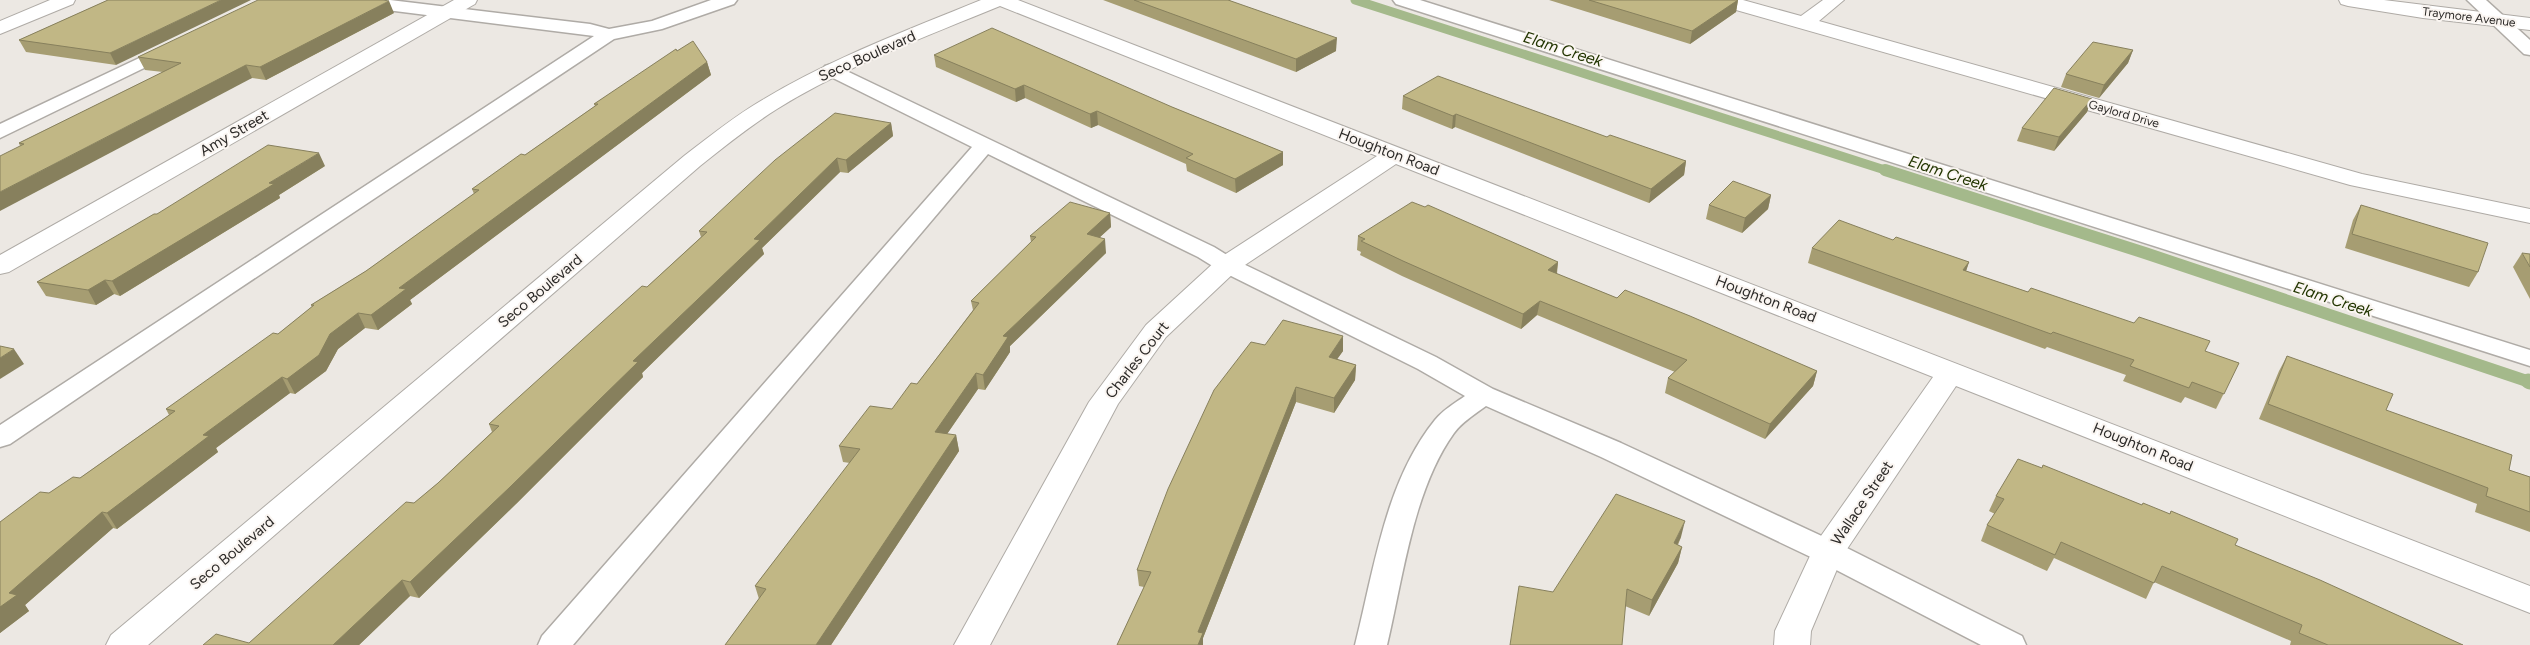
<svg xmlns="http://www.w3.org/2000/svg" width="2530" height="645" font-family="Figtree,sans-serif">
<rect width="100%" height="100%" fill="#ece8e3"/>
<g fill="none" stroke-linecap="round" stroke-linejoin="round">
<polyline stroke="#a4b98b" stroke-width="9" points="1355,0 1888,171"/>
<polyline stroke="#a4b98b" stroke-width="12" points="1885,170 2145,253 2530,382"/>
<polyline stroke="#a4b98b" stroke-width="15" points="2528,381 2530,382"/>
<g stroke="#afaba6" stroke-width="3">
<g id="lane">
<polygon points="338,0 390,0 590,24 609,29 652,21 711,0 737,0 734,4 662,29 614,39 231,294 10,444 0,447 0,425 594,36 347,5 341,4"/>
<polygon points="1393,0 1420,0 2530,350 2530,366 1396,4"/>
<polygon points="2467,0 2486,0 2530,40 2530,55 2524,54"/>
<polygon points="171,43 177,44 180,48 177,52 0,138 0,124"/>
<path d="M832 64 1214 247 1235 260 1436 357 1493 389 1621 443 1839 544 2022 636 2026 645H1981L1817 560 1601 457 1486 406C1475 414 1462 422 1454 433 1413 490 1403 578 1387 645H1355C1374 570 1385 482 1435 420 1443 410 1455 403 1465 396L1418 369 1219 270 1198 257 988 154 573 645H538L542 636 972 147 825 74 823 70 825 66Z"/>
</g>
</g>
<g stroke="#afaba6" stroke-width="2">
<g id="street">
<polygon points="50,0 75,0 73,4 0,34 0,21"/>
<polygon points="454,0 477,0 475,4 9,272 0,274 0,255"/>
<path d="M981 0H1018L2530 586V613L1956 386 1843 555 1811 631 1810 645H1774L1775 631 1816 543 1933 377 1396 164 1236 271 1166 337 1118 404 990 645H954L1089 402 1146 325 1218 259 1377 156 1000 6C925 37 846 66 777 109 750 126 725 146 700 166L148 645H106L111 635 684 156C710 136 736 115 764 99 832 58 908 30 981 0Z"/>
<polygon points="1713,0 1743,0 1801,16 1823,0 1844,0 1819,21 2362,174 2530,209 2530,223 2350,185 1715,4"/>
<polygon points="2339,0 2384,0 2530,18 2530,30 2423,18 2348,6 2341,4"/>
</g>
</g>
<use href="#lane" fill="#fff" fill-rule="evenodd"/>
<use href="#street" fill="#fff" fill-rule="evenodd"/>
</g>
<g fill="#a69d72">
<polygon points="108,0 116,65 26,52 19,40"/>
<polygon points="1103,0 1229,0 1336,51 1296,72"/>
<polygon points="1549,0 1738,0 1736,12 1690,44"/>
<polygon points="394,13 266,80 252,78 20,146 19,143 163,72 145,70 138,57"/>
<polygon points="2133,50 2128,63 2099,98 2061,87 2066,74"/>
<polygon points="677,51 707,62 711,75 410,300 412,304 378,330 365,328 338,349 326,371 295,394 290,393 216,448 218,452 117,529 113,528 25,605 29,611 0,633 0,522 49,493 80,478 169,415 166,409 278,334 312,307 311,305 366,271 474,194 472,189 525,155 595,106 594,104"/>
<polygon points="934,55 1172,107 1283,152 1283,165 1236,193 1187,171 1186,164 1098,125 1091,128 1025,98 1016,102 936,67"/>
<polygon points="1403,96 1607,137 1686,161 1684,175 1649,203 1455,127 1452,129 1402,109"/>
<polygon points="2092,99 2087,112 2054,151 2017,141 2022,128"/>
<polygon points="891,123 893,136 848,173 840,172 762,248 764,254 642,373 643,377 517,503 419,598 410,596 359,645 203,645 249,643 438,483 492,432 489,424 647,287 701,237 699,231"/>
<polygon points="325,166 279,195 280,198 120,296 114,294 96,305 46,296 37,282 157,214"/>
<polygon points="1771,195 1768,209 1742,233 1706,219 1709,205"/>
<polygon points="2361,205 2478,272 2469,287 2345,248 2353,220"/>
<polygon points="1110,213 1111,227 1100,237 1106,253 1010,346 1010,352 985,390 978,389 947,434 956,435 959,451 831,645 725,645 759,599 755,586 850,463 843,462 839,446 892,409 917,384 973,310 971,301 1031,242 1030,236"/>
<polygon points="1358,236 1558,262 1557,274 1617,298 1817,371 1813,386 1765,439 1665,393 1668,378 1675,372 1537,315 1521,329 1402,276 1360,255 1361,252 1357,250"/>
<polygon points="1893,240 1969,262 1966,271 2239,363 2216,409 2185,397 2181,403 2123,381 2126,375 2047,347 2045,349 1808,263 1812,248"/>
<polygon points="2522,253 2530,267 2530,299 2513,267"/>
<polygon points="1265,345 1343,351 1337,359 1356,365 1355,380 1334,413 1296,402 1203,638 1203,645 1117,645 1144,587 1139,586 1137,570"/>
<polygon points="2287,356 2386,410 2509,470 2530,477 2530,532 2475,512 2477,504 2259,419 2279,371"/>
<polygon points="2042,468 2142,505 2170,514 2171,511 2235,545 2463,645 2290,645 2291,641 2154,582 2146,599 2054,558 2047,571 1981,541 1987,525 1995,514 1989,511 1996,496"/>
<polygon points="1681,537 1678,545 1682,547 1678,563 1649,616 1625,606 1553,592"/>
</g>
<g fill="#87805d">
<polygon points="221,0 251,0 116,65 110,53"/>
<polygon points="1738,0 1736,12 1690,44 1692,31"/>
<polygon points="389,1 394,13 266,80 260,67"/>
<polygon points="1337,38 1336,51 1296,72 1296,59"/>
<polygon points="2133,50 2128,63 2099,98 2104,85"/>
<polygon points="707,62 711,75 410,300 412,304 378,330 371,315 399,288"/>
<polygon points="246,65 252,78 0,211 0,192"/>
<polygon points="1024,85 1025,98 1016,102 1015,89"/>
<polygon points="2092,99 2087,112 2054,151 2059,137"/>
<polygon points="1097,111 1098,125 1091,128 1090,114"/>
<polygon points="1456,114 1455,127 1452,129 1453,116"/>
<polygon points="891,123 893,136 848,173 846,160"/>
<polygon points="1283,152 1283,165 1236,193 1235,179"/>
<polygon points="319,153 325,166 279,195 280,198 120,296 112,281 269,183"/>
<polygon points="837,158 840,172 762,248 764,254 642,373 643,377 517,503 419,598 410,582 633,361 754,239"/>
<polygon points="1686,161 1684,175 1649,203 1651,189"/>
<polygon points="1771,195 1768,209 1742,233 1745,218"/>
<polygon points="1110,213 1111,227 1088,248 1087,234"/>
<polygon points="1105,239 1106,253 1010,346 1010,352 985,390 983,375 1003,336"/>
<polygon points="1558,262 1556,277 1548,270"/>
<polygon points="1969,262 1964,277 1963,270"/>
<polygon points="105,280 114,294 96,305 88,290"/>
<polygon points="1540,301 1537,315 1521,329 1523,314"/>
<polygon points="358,313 365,328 338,349 326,371 295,394 287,379 330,334"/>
<polygon points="1343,336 1343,351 1328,372 1329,357"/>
<polygon points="14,349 24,364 0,379 0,358"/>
<polygon points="1356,365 1355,380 1334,413 1334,398"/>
<polygon points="1817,371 1813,386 1765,439 1770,424"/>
<polygon points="976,373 978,389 938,447 935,432"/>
<polygon points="282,377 290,393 216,448 218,452 117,529 107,513 203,435"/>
<polygon points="1296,387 1296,402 1203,638 1203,645 1198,645 1198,632"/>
<polygon points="956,435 959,451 831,645 816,645"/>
<polygon points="102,512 113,528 25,605 29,611 0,633 0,607 9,593"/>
<polygon points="1685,521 1681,537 1670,559 1674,543"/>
<polygon points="1682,547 1678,563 1649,616 1652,600"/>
<polygon points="402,580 410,596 359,645 333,645"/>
</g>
<g fill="#c1b785" stroke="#87805d">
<polygon points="108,0 221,0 110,53 19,40"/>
<polygon points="258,0 383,0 389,1 260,67 246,65 0,192 0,156 24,144 19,143 181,63 138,57"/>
<polygon points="1134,0 1228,0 1337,38 1296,59"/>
<polygon points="1589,0 1738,0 1692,31"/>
<polygon points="992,28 1172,107 1283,152 1235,179 1186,158 1193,154 1097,111 1090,114 1024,85 1015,89 934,55"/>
<polygon points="693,41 707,62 399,288 406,289 371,315 358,313 330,334 319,355 287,379 282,377 203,435 209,436 107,513 102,512 9,593 17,595 0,607 0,522 40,492 49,493 73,477 80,478 175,411 166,409 273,333 278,334 314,305 311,305 366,271 479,190 472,189 521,154 525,155 598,104 594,104 676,49 677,51"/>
<polygon points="2093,42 2133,50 2104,85 2066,74"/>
<polygon points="1438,76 1607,137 1610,135 1686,161 1651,189 1456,114 1453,116 1403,96"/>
<polygon points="2054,88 2092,99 2059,137 2022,128"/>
<polygon points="835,113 891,123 846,160 837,158 754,239 760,240 633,361 638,362 510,487 410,582 402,580 333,645 203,645 216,634 249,643 406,502 414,503 438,483 499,426 489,424 642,286 647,287 707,232 699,231 775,160"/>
<polygon points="268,145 319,153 269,183 274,184 112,281 105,280 88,290 37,282 154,214 157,214"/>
<polygon points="1733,181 1771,195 1745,218 1709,205"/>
<polygon points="1070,202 1110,213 1087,234 1105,239 1003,336 1008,337 983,375 976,373 935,432 956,435 816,645 725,645 766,589 755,586 860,449 839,446 870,406 892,409 911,383 917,384 979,303 971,301 1036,237 1030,236"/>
<polygon points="1412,202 1425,207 1428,205 1558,262 1548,270 1617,298 1625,290 1690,316 1817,371 1770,424 1668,378 1687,360 1540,301 1523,314 1403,261 1361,241 1365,239 1358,236"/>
<polygon points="2361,205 2488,243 2478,272 2352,234"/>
<polygon points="1839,220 1893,240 1896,237 1969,262 1963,270 2028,292 2031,288 2134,323 2139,317 2210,341 2205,351 2239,363 2224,394 2192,382 2189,388 2130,366 2134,360 2053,332 2051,334 1812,248"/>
<polygon points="2522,253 2530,254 2530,267"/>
<polygon points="1283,320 1343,336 1329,357 1356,365 1334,398 1296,387 1198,632 1203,633 1198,645 1117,645 1151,572 1137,570 1168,489 1214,390 1251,342 1265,345"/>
<polygon points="0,346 14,349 0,358"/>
<polygon points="2287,356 2393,394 2386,410 2512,455 2509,470 2530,477 2530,512 2486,496 2488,488 2268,404"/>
<polygon points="2018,459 2042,468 2043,465 2142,505 2143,503 2170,514 2171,511 2238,539 2235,545 2320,580 2463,645 2328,645 2299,633 2302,625 2162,566 2154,583 2061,542 2055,555 1987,525 2004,499 1996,496"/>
<polygon points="1616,494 1685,521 1674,543 1682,547 1652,600 1627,589 1622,645 1510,645 1519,586 1553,592"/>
</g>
<g text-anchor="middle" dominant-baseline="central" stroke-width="4" stroke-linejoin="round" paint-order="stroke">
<g font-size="12" fill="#2c2a28" stroke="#faf5f1">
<text transform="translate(2469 17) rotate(7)">Traymore Avenue</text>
<text transform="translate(2124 114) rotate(16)">Gaylord Drive</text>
</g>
<g font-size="15" fill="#2c2a28" stroke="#faf5f1">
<text transform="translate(867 56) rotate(-24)">Seco Boulevard</text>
<text transform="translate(234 133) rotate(-30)">Amy Street</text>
<text transform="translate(1389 152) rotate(21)">Houghton Road</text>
<text transform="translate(540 291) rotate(-40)">Seco Boulevard</text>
<text transform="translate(1766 299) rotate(21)">Houghton Road</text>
<text transform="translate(1137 360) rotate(-52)">Charles Court</text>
<text transform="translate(2143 447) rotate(22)">Houghton Road</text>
<text transform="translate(1862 503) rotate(-56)">Wallace Street</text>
<text transform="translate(232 553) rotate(-40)">Seco Boulevard</text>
</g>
<g font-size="16" font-style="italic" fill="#223501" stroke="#faf5f1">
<text transform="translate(1563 49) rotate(18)">Elam Creek</text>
<text transform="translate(1948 173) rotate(18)">Elam Creek</text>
<text transform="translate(2333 299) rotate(18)">Elam Creek</text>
</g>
</g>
</svg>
